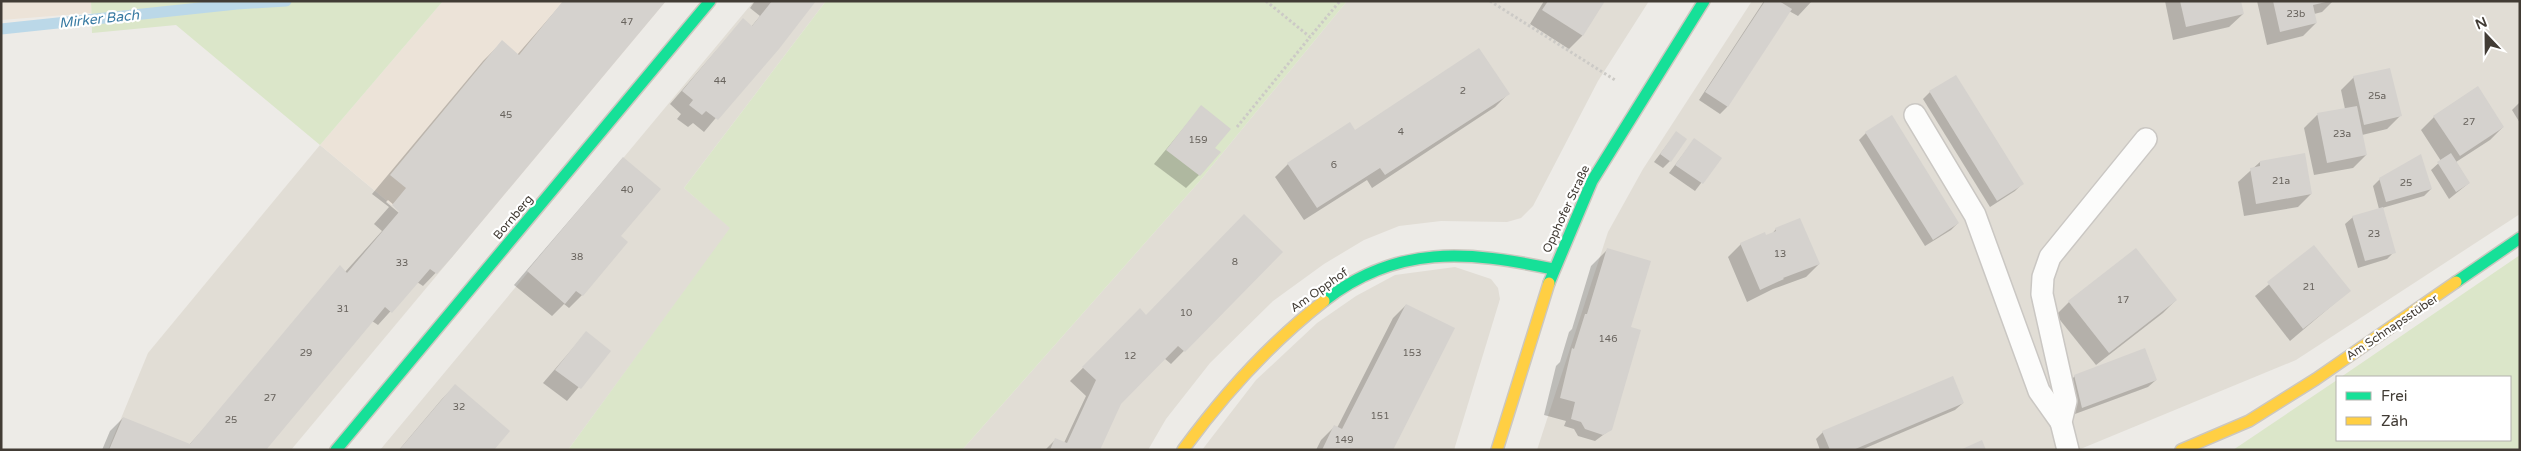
<svg xmlns="http://www.w3.org/2000/svg" width="2521" height="451" font-family="'Varela Round',sans-serif">
<rect width="100%" height="100%" fill="#edebe7"/>
<g fill="#e1ddd5">
<polygon points="754,1 826,1 684,188 731,228 568,450 380,450"/>
<polygon points="1347,1 1649,1 1598,81 1533,206 1521,218 1507,222 1441,221 1399,226 1364,240 1324,264 1273,301 1210,363 1166,419 1148,450 962,450 1198,183"/>
<polygon points="1752,1 2520,1 2520,214 2296,360 2078,450 1537,450 1608,232 1643,169"/>
<polygon points="320,145 453,256 291,450 108,450 148,353"/>
<polygon points="1455,267 1491,279 1498,288 1500,299 1454,450 1202,450 1256,380 1317,323 1356,296 1395,275"/>
</g>
<g fill="#ece3d8">
<polygon points="1,1 91,1 91,13 1,20"/>
<polygon points="443,1 666,1 453,256 320,145"/>
</g>
<g fill="#dbe6c9">
<polygon points="91,1 443,1 320,145 176,25 92,33"/>
<polygon points="826,1 1347,1 1198,183 962,450 568,450 730,228 684,188"/>
<polygon points="2520,255 2520,450 2233,450 2337,380 2337,440 2510,440 2510,377 2341,377"/>
</g>
<g fill="#0003">
<polygon points="564,1 453,255 388,200 386,202 451,257 423,286 417,282 378,325 372,321 264,450 102,450 110,431 123,418 189,445 382,231 374,224 389,207 372,194 483,61 502,42 517,55"/>
<polygon points="755,1 814,1 704,132 693,123 688,127 677,119 681,114 670,104 716,51 751,27 760,16 750,8"/>
<polygon points="1544,1 1604,1 1582,36 1569,49 1530,24"/>
<polygon points="1764,1 1812,1 1798,16 1789,11 1727,107 1720,114 1699,100"/>
<polygon points="2165,1 2240,1 2243,14 2229,27 2173,40"/>
<polygon points="2257,1 2333,1 2322,12 2314,14 2316,23 2303,36 2267,45"/>
<polygon points="2354,77 2400,116 2387,129 2362,135 2366,155 2353,168 2314,175 2304,128 2317,115 2345,109 2341,90"/>
<polygon points="2477,88 2503,127 2490,140 2456,162 2469,183 2449,199 2431,170 2441,161 2421,130 2434,117"/>
<polygon points="1930,92 2022,184 2015,191 1990,207 1923,99"/>
<polygon points="1508,94 1495,107 1372,188 1367,180 1304,220 1275,177 1288,164 1355,131"/>
<polygon points="2520,102 2520,123 2512,110"/>
<polygon points="1201,107 1214,148 1199,175 1186,188 1154,164"/>
<polygon points="1676,133 1670,161 1663,168 1654,162"/>
<polygon points="1866,133 1958,223 1951,230 1925,246 1859,140"/>
<polygon points="1694,140 1720,158 1695,191 1669,173"/>
<polygon points="623,158 620,237 582,295 569,308 564,304 552,316 514,285"/>
<polygon points="2260,162 2311,194 2298,207 2244,216 2238,182"/>
<polygon points="2380,179 2431,189 2424,196 2382,208 2394,252 2387,259 2358,268 2345,224 2353,217 2379,209 2373,186"/>
<polygon points="1776,229 1819,264 1806,277 1773,289 1747,302 1728,257 1741,244 1771,235"/>
<polygon points="2314,247 2349,291 2290,341 2255,296"/>
<polygon points="1607,250 1630,328 1611,429 1595,441 1578,436 1574,429 1564,426 1566,421 1544,415 1556,366 1560,362 1569,332 1572,329 1591,266"/>
<polygon points="1281,252 1171,364 1164,358 1120,404 1099,450 1045,450 1056,439 1064,443 1086,396 1070,381 1140,310 1146,316"/>
<polygon points="2176,300 2163,313 2096,365 2056,315 2069,302"/>
<polygon points="1406,305 1391,450 1316,450 1321,440 1334,427 1337,428 1393,318"/>
<polygon points="586,333 609,351 567,401 543,383"/>
<polygon points="2075,376 2156,380 2148,387 2075,414 2068,383"/>
<polygon points="455,386 492,450 399,450 442,399"/>
<polygon points="1963,403 1955,410 1861,450 1820,450 1816,439 1823,432"/>
</g>
<g fill="none" stroke-linecap="round" stroke-linejoin="round">
<polyline stroke="#bbd8e8" stroke-width="11" points="1,29 237,4 286,1"/>
</g>
<g fill="#d5d2ce">
<polygon points="563,1 666,1 453,256 437,274 430,269 392,313 385,307 266,450 109,450 123,417 190,444 340,265 347,273 399,212 392,205 406,188 390,175 502,40 519,55"/>
<polygon points="772,1 816,1 779,49 718,120 706,111 702,115 689,105 693,100 682,91 743,18 752,26"/>
<polygon points="1548,1 1605,1 1583,36 1542,10"/>
<polygon points="1765,1 1779,1 1792,9 1728,107 1705,92"/>
<polygon points="2180,1 2241,1 2244,14 2186,27"/>
<polygon points="2273,1 2326,1 2326,2 2313,5 2317,23 2280,32"/>
<polygon points="1479,48 1510,94 1385,175 1380,168 1317,208 1287,163 1350,122 1355,130"/>
<polygon points="2390,68 2402,116 2364,125 2353,76"/>
<polygon points="1956,75 2024,184 1997,201 1929,91"/>
<polygon points="2478,86 2504,127 2460,156 2433,116"/>
<polygon points="1201,105 1231,129 1215,148 1221,152 1200,176 1166,150"/>
<polygon points="2357,106 2367,155 2327,163 2317,113"/>
<polygon points="1892,115 1959,223 1933,240 1865,132"/>
<polygon points="1676,131 1687,139 1671,162 1660,154"/>
<polygon points="1694,138 1722,158 1703,184 1675,165"/>
<polygon points="2305,153 2312,194 2256,204 2250,168 2260,166 2260,161"/>
<polygon points="2451,153 2470,183 2456,192 2437,162"/>
<polygon points="2421,154 2432,189 2386,202 2379,178"/>
<polygon points="623,157 661,189 621,236 628,242 583,296 576,291 565,304 527,271"/>
<polygon points="2383,207 2396,253 2365,261 2352,216"/>
<polygon points="1244,214 1283,252 1185,352 1178,346 1121,404 1100,450 1050,450 1055,438 1067,443 1096,380 1082,367 1140,308 1146,315"/>
<polygon points="1800,218 1820,264 1783,278 1784,279 1760,290 1740,243 1765,232 1766,235 1776,231 1775,228"/>
<polygon points="2314,245 2351,291 2303,329 2267,282"/>
<polygon points="1607,248 1651,261 1631,327 1641,330 1612,430 1603,435 1585,429 1581,422 1571,419 1575,402 1560,398 1572,348 1574,349 1585,314 1587,314"/>
<polygon points="2136,248 2177,300 2109,353 2068,301"/>
<polygon points="1406,304 1455,328 1393,450 1322,450 1334,425 1342,429"/>
<polygon points="586,331 611,351 581,389 555,370"/>
<polygon points="2145,348 2157,380 2082,408 2074,375"/>
<polygon points="1953,376 1964,403 1853,450 1830,450 1822,431"/>
<polygon points="455,384 510,431 494,450 399,450"/>
<polygon points="1982,440 1986,450 1960,450"/>
</g>
<g fill="none" stroke-linecap="round" stroke-linejoin="round">
<g stroke="#cac7c3" stroke-width="24">
<g id="lane">
<polyline points="1915,115 1975,215 2039,391 2061,422"/>
<polyline points="2068,450 2061,422 2066,401 2042,294 2043,277 2050,257 2146,139"/>
</g>
</g>
<g stroke="#ccc7bf" stroke-width="14">
<g id="fast">
<polyline points="2456,282 2520,238"/>
<polyline points="1549,283 1592,181 1704,1"/>
<path d="M1324 301C1397 244 1468 251 1553 269"/>
<polyline points="336,450 710,1"/>
</g>
</g>
<g stroke="#ccc7bf" stroke-width="14">
<g id="slow">
<path d="M1183 450C1224 394 1269 344 1324 301"/>
<polyline points="1497,450 1549,283"/>
<polyline points="2181,450 2249,421 2316,379 2456,282"/>
</g>
</g>
<g stroke="#cccac6" stroke-width="3" stroke-dasharray="2.5 2.5" stroke-linecap="butt">
<polyline points="1266,1 1310,37 1340,1"/>
<polyline points="1490,1 1615,80"/>
<polyline points="1237,127 1310,37"/>
</g>
<use href="#lane" stroke="#fcfcfb" stroke-width="21"/>
<use href="#fast" stroke="#16e098" stroke-width="11"/>
<use href="#slow" stroke="#ffcf43" stroke-width="11"/>
</g>
<g text-anchor="middle" dominant-baseline="central" stroke-width="4.5" stroke-linejoin="round" paint-order="stroke">
<g font-size="10" fill="#68635d">
<text x="2296" y="14">23b</text>
<text x="627" y="22">47</text>
<text x="720" y="81">44</text>
<text x="1463" y="91">2</text>
<text x="2377" y="96">25a</text>
<text x="506" y="115">45</text>
<text x="2469" y="122">27</text>
<text x="1401" y="132">4</text>
<text x="2342" y="134">23a</text>
<text x="1198" y="140">159</text>
<text x="1334" y="165">6</text>
<text x="2281" y="181">21a</text>
<text x="2406" y="183">25</text>
<text x="627" y="190">40</text>
<text x="2374" y="234">23</text>
<text x="1780" y="254">13</text>
<text x="577" y="257">38</text>
<text x="1235" y="262">8</text>
<text x="402" y="263">33</text>
<text x="2309" y="287">21</text>
<text x="2123" y="300">17</text>
<text x="343" y="309">31</text>
<text x="1186" y="313">10</text>
<text x="1608" y="339">146</text>
<text x="306" y="353">29</text>
<text x="1412" y="353">153</text>
<text x="1130" y="356">12</text>
<text x="270" y="398">27</text>
<text x="459" y="407">32</text>
<text x="1380" y="416">151</text>
<text x="231" y="420">25</text>
<text x="1344" y="440">149</text>
</g>
<g font-size="12" fill="#423c35" stroke="#fff">
<text transform="translate(1566 209) rotate(-65)">Opphofer Straße</text>
<text transform="translate(513 217) rotate(-50)">Bornberg</text>
<text transform="translate(1319 290) rotate(-35)">Am Opphof</text>
<text transform="translate(2392 327) rotate(-34)">Am Schnapsstüber</text>
</g>
<g font-size="14" font-style="italic" fill="#397ba3" stroke="#fff">
<text transform="translate(99 19) rotate(-6)">Mirker Bach</text>
</g>
</g>
<rect width="2521" height="451" fill="none" stroke="#423c35" stroke-width="5"/>
<rect x="2336" y="376" width="175" height="65" fill="#ffffff" stroke="#b3b1ae"/>
<rect x="2346" y="392" width="25" height="8" fill="#16e098" stroke="#b3b1ae"/>
<text x="2381" y="401" font-size="15" fill="#423c35">Frei</text>
<rect x="2346" y="417" width="25" height="8" fill="#ffcf43" stroke="#b3b1ae"/>
<text x="2381" y="426" font-size="15" fill="#423c35">Zäh</text>
<g transform="translate(2486 35) rotate(338)" stroke="#ffffff" stroke-width="4" paint-order="stroke">
<path d="M0-4L9 19L0 12L-9 19Z" fill="#423c35"/>
<text y="-8" font-size="14" font-weight="bold" text-anchor="middle" fill="#423c35">N</text>
</g>
</svg>
